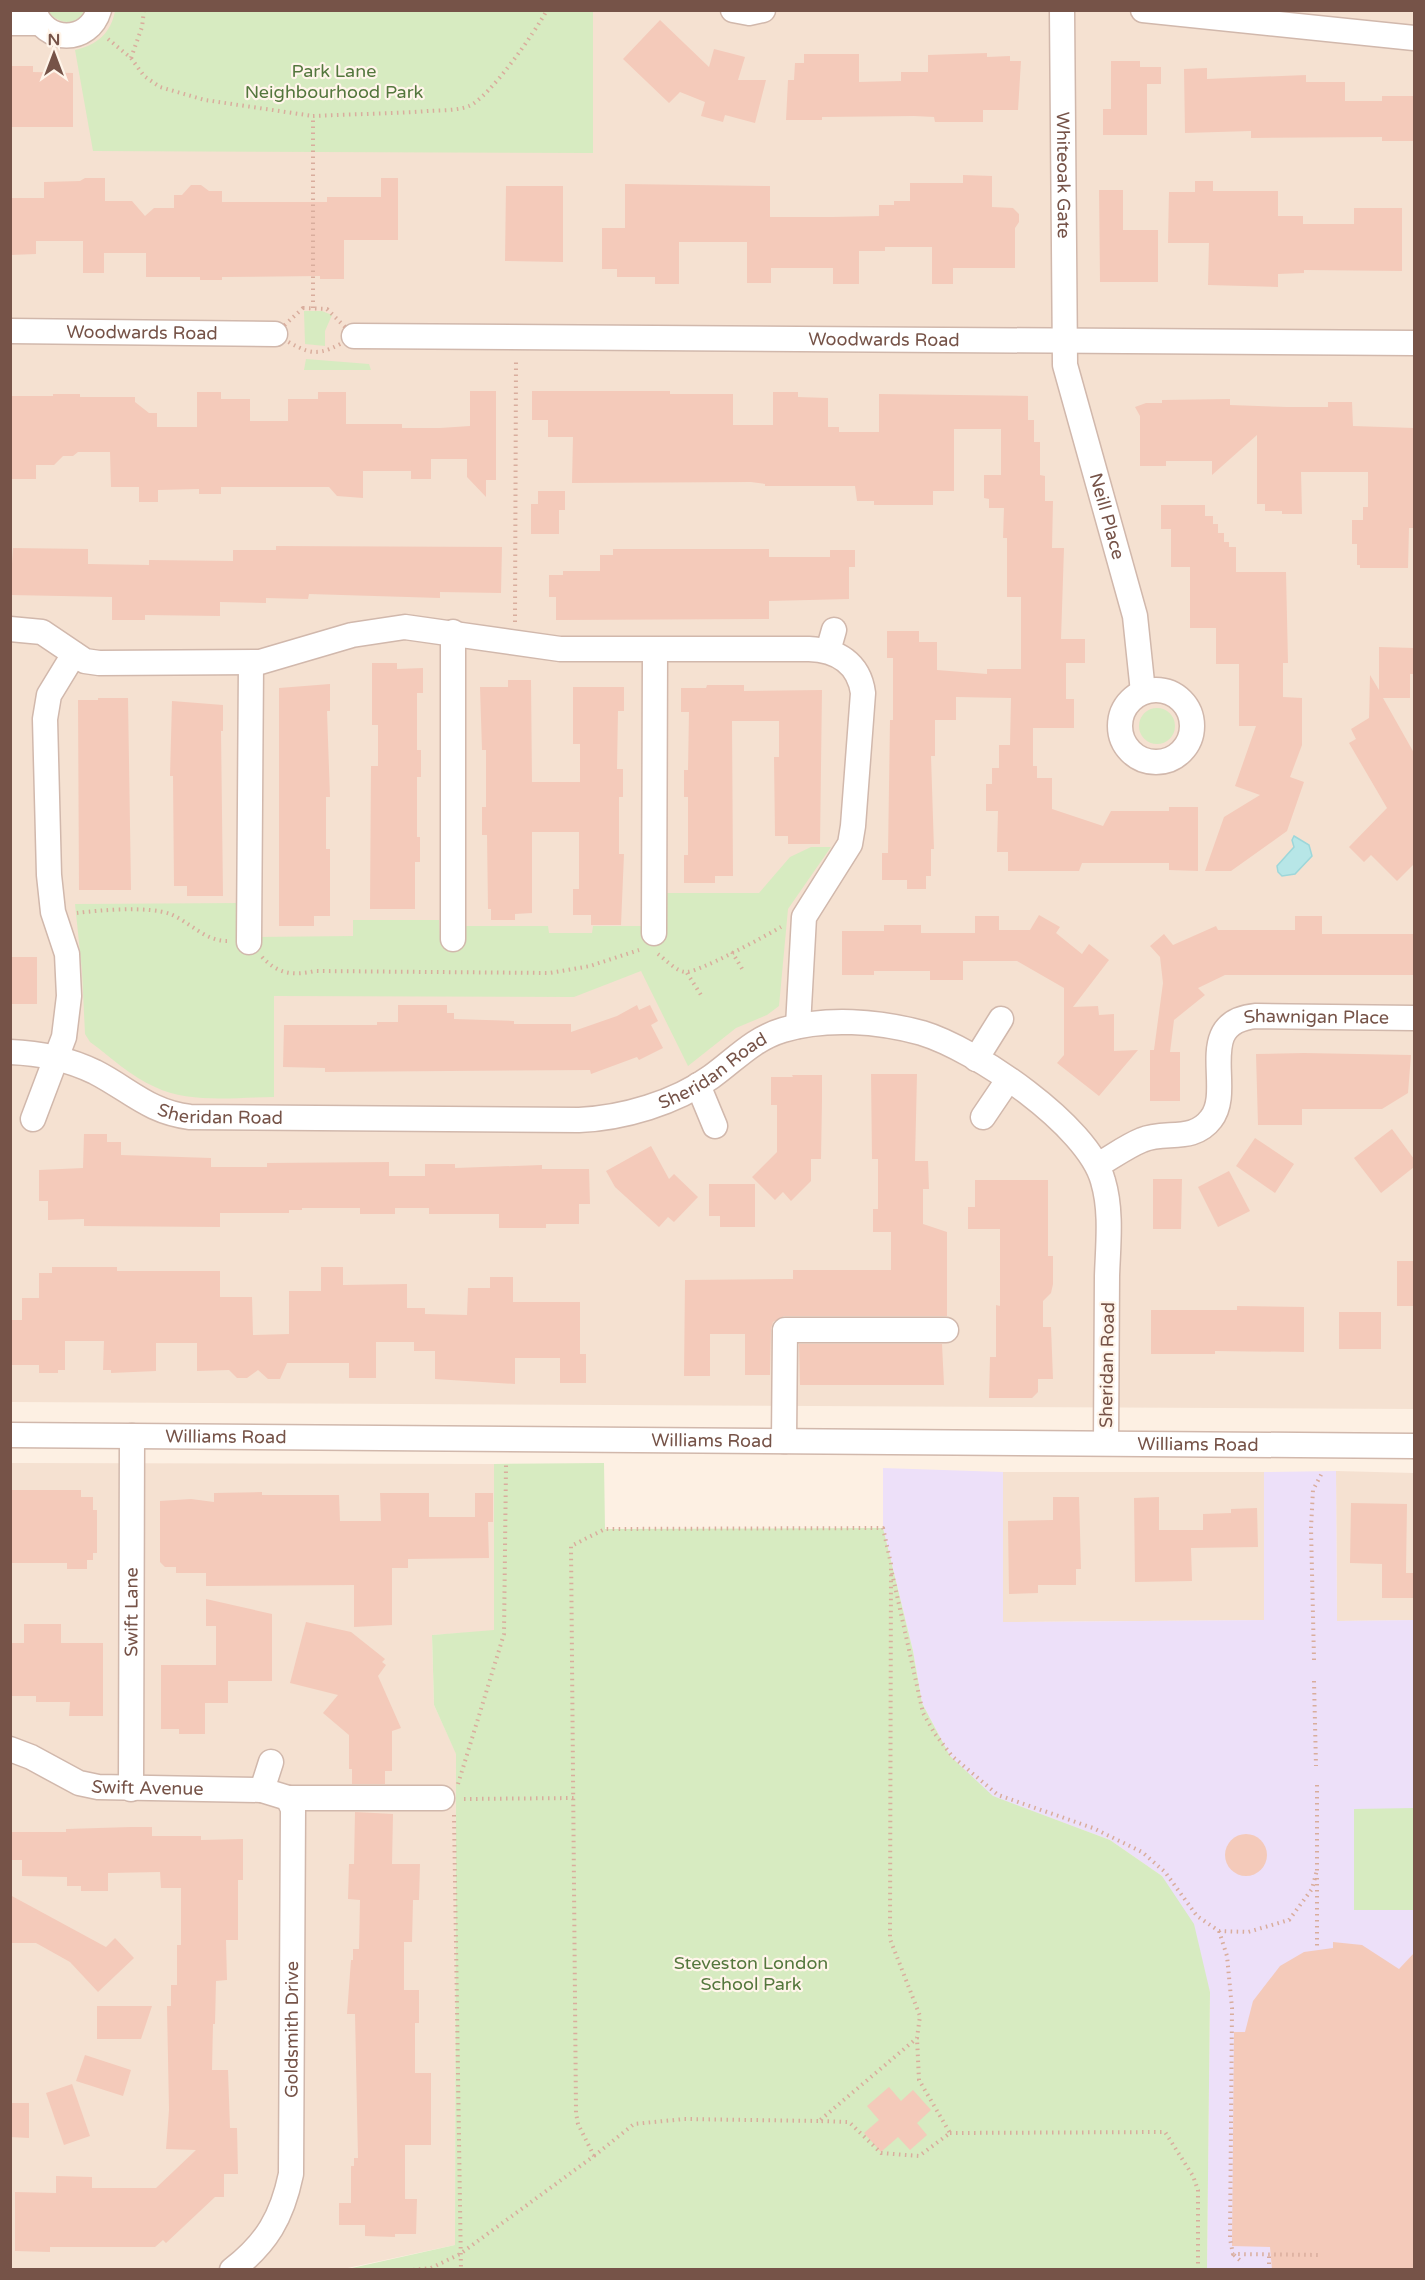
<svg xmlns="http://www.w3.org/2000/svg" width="1425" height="2280" font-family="'Varela Round',sans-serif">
<rect width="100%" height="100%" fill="#fdf0e3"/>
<g fill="#f5e1d1">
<polygon points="11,11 1414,11 1414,1409 11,1402"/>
<polygon points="11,1463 494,1464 494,1631 432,1635 434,1705 456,1753 455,2245 343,2269 11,2270"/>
<polygon points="1336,1471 1414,1473 1414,1620 1337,1621"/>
<polygon points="1003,1472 1264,1472 1264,1620 1003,1622"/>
</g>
<polygon fill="#ede0f9" points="883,1468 1003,1472 1003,1622 1264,1620 1264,1472 1336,1471 1337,1621 1414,1620 1414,2269 1207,2269 1210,1992 1162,1876 1110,1840 992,1796 950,1756 922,1703 913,1651 883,1528"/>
<g fill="#d7ebc1">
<path d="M48 11V10L85 11C76 26 58 25 48 11Z"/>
<path d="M115 11H593V153L93 151 75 50C97 45 111 33 115 11Z"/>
<polygon points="304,311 322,311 332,315 325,331 325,346 305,344"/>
<polygon points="306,359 369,364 371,370 304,370"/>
<circle cx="1157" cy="726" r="18"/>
<path d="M811 847H831L788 909 779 1006 767 1015 736 1028 688 1066 641 971 574 997 274 996V1097C236 1097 190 1104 155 1087 131 1077 111 1057 90 1042L85 1034 82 971 75 904 241 903 242 937 353 936V920H439L440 936H465V926H548L549 933H592L593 926H642V931L666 893H759L790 857Z"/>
<polygon points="604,1463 605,1529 883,1528 913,1651 922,1703 950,1756 993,1796 1110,1840 1162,1876 1194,1924 1210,1992 1207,2269 343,2270 455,2245 456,1754 434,1705 432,1635 494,1630 494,1464"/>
<polygon points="1414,1808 1414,1910 1354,1910 1354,1809"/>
</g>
<polygon fill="#b7e6e7" stroke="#9dd7da" stroke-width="1.5" points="1294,836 1309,845 1312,856 1295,874 1282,876 1278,872 1277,866 1294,847 1292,840"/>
<g fill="#f4caba">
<polygon points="660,20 709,67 714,49 745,57 738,80 766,80 755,123 725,115 723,122 701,116 705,102 680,92 669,103 623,59"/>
<polygon points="987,53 987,57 1010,56 1010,61 1021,61 1018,110 983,110 983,122 935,122 934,117 914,116 822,117 822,120 786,120 788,80 794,80 795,63 804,63 804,54 859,54 859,82 901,81 901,72 928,72 928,55"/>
<polygon points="1111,61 1140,61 1140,67 1161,67 1161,84 1147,84 1147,135 1103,135 1103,109 1111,109"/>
<polygon points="10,66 33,66 33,72 73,73 73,127 10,127"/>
<polygon points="1207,68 1207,79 1306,75 1306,82 1345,82 1345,101 1382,101 1382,96 1414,96 1414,141 1382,141 1382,137 1251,138 1251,131 1185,133 1184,69"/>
<polygon points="963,175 992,176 992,207 1013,208 1019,214 1019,222 1015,228 1015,268 953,268 953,284 932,284 932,247 885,247 885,251 859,251 859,284 833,284 833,268 771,268 771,283 747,283 747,242 679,242 679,284 655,284 655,277 617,277 617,269 602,269 602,228 625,228 625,184 770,186 770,217 833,217 879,216 879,205 894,205 894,201 910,201 910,183 963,183"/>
<polygon points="85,178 105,178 105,201 132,201 145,216 154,208 174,208 174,195 182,195 191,185 201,185 209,191 222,191 222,202 327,202 327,197 381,197 381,178 398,178 398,240 344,240 344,279 320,279 320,276 222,277 222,280 200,280 200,277 146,277 146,253 104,253 104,273 83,273 83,241 36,241 36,254 10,255 11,198 44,198 44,182 80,181"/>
<polygon points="1195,181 1213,181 1213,191 1278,191 1278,216 1303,216 1303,224 1354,224 1354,208 1402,208 1402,271 1304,270 1304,273 1278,274 1278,287 1208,285 1209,243 1168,243 1169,192 1195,192"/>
<polygon points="506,186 563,186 563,262 505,261"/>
<polygon points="1099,190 1123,190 1123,230 1158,230 1158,282 1100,282"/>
<polygon points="470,391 496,391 496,480 486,480 486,497 467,477 467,459 431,459 431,479 411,479 411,471 363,471 363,498 337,496 329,487 221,487 221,494 199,494 199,489 158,490 158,502 139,502 139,487 111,487 110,452 78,452 73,456 63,456 54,465 36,465 36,479 10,479 10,396 53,396 53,394 80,394 80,397 135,397 135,402 149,413 157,413 157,427 197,427 197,392 221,392 221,399 250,399 250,421 288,421 288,399 318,399 318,392 346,392 346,424 402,424 402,428 440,428 470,426"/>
<polygon points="532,391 670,391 670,394 733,394 733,425 773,425 773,392 798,392 798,397 828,398 828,427 839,427 839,432 879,432 879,394 1028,396 1028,420 1034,420 1034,442 1040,442 1040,475 1045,476 1045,501 1053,501 1052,548 1064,548 1061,639 1085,639 1085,663 1066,663 1066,699 1074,699 1074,728 1033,728 1033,766 1037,766 1037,778 1052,778 1052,809 1103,826 1111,811 1169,811 1169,807 1198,807 1198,871 1169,870 1169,863 1082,863 1079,871 1008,871 1008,852 997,852 998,811 986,811 986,784 992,784 992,768 999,768 999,745 1010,745 1011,698 956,697 956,720 935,720 935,756 931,756 934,849 931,849 931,876 926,876 926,889 907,889 907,880 882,880 882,853 888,853 890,720 893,720 893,658 887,658 887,631 919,631 919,642 937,642 937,670 987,674 987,669 1021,669 1021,597 1007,597 1007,538 1003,538 1004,508 989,508 989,499 984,498 984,475 1001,475 1001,429 954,429 954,491 933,491 933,505 874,505 874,501 857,501 855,486 765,486 765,484 751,482 572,483 573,437 548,437 548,420 532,420"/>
<polygon points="1230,399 1230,405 1287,407 1328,407 1328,402 1352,402 1353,426 1414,428 1414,528 1409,528 1408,568 1360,568 1360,565 1357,565 1357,544 1352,544 1352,520 1363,520 1363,507 1368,507 1368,472 1301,472 1302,514 1282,514 1282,511 1265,511 1265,504 1257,504 1257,435 1212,475 1212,461 1166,461 1166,466 1140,466 1140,416 1135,407 1146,403 1162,403 1162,400"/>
<polygon points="538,491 565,491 565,510 559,510 559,534 531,534 531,504 538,504"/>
<polygon points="1161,505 1205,505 1205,516 1213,516 1213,524 1218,524 1218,533 1224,533 1224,542 1229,542 1229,547 1236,547 1236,572 1286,572 1288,663 1283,663 1283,697 1302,698 1302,745 1290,777 1304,782 1287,831 1231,871 1205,871 1224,817 1260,795 1235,786 1256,726 1239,726 1239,664 1216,664 1216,628 1190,628 1190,567 1171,567 1171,529 1161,529"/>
<polygon points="276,546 502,547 501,593 440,592 440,598 309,594 308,599 266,598 266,603 220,602 220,616 145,615 145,620 112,620 112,597 10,595 13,548 88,549 88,564 149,565 149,560 233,561 233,550 276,550"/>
<polygon points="613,549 769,549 769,557 830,557 830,550 855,550 855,567 849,567 849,599 769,601 769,619 556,620 556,597 549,597 549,575 563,575 563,571 600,571 600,555 613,555"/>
<polygon points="1379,647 1414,648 1414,674 1410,674 1410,698 1383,698 1414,753 1414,864 1397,881 1371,855 1364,862 1349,847 1387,808 1349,743 1356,739 1351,729 1369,718 1370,675 1379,690"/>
<polygon points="372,663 397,663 397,669 423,668 423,693 417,693 417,750 421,750 421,777 417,777 417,837 420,837 420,862 415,862 415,909 370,909 371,766 378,766 378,725 372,725"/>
<polygon points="508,680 531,680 532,782 580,782 580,744 573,744 573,687 624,687 624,711 618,711 617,769 623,769 623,797 619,797 619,854 624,854 621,925 591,925 591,915 573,915 573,889 579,889 579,832 532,832 532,913 515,914 515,920 491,920 491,909 488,909 487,835 482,835 482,807 486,807 486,750 482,750 480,687 508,687"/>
<polygon points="330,684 330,711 327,711 330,797 326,797 326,849 330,849 330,916 314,916 314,926 279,926 279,688"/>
<polygon points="707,685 744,685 744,691 822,690 820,844 788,844 788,836 775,836 774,757 779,757 779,721 732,721 733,876 715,876 715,883 684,883 684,855 688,855 688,797 684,797 684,770 688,770 689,712 681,712 681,688 706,688"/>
<polygon points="98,698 128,698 131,890 79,890 78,700 98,700"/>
<polygon points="172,701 223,705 223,731 221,731 223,896 187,896 187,886 174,886 173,776 170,776"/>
<polygon points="1039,915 1060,927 1056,933 1082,954 1089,944 1109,960 1073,1007 1098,1006 1099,1015 1114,1014 1114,1051 1138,1050 1099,1096 1057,1063 1064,1055 1064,988 1017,961 963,961 963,980 930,980 930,971 874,971 874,975 842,975 842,931 884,931 884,925 921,925 921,933 975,933 975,916 999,916 999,930 1030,930"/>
<polygon points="1295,916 1322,916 1322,934 1414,934 1414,975 1225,975 1198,988 1205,995 1174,1020 1170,1052 1180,1052 1180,1101 1150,1101 1150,1050 1154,1050 1163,983 1160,957 1150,946 1164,934 1173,945 1216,926 1218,930 1295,930"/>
<polygon points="12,957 37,957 37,1004 10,1004"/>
<polygon points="398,1005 447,1005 447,1013 454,1013 454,1019 514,1021 514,1024 571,1024 571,1032 617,1016 637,1005 639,1010 650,1005 658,1021 651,1025 663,1048 639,1060 637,1057 591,1074 590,1070 325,1072 325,1068 283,1067 284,1025 377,1025 377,1022 398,1022"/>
<polygon points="1304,1053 1411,1055 1408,1093 1382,1109 1302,1109 1302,1125 1258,1125 1256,1054"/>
<polygon points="871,1074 917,1074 915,1161 928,1161 929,1189 923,1189 923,1224 947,1232 947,1316 784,1316 773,1322 771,1329 770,1375 745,1375 745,1334 710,1334 710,1376 684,1376 685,1280 793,1279 793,1270 891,1270 891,1232 873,1232 873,1209 878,1209 878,1159 872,1159"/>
<polygon points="792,1075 822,1075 822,1101 821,1159 811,1159 811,1181 791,1201 783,1192 775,1200 752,1177 777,1152 777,1105 771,1105 771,1077 793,1077"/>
<polygon points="1392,1129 1414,1159 1414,1167 1381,1193 1354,1158"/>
<polygon points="84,1134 107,1134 107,1142 121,1142 121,1155 211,1158 211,1167 267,1167 267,1163 389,1162 389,1176 425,1176 425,1164 455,1164 455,1168 542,1165 542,1169 589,1169 590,1204 579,1204 579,1224 546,1224 546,1228 499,1228 499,1214 429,1214 429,1208 395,1208 395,1214 360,1214 360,1208 302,1208 302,1210 289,1210 289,1213 220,1213 220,1227 84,1226 84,1219 48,1220 48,1201 39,1201 39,1170 83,1168"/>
<polygon points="1255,1138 1294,1164 1275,1193 1236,1166"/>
<polygon points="651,1146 669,1179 674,1174 698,1197 674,1222 668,1217 659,1227 615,1187 606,1171"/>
<polygon points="1229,1171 1250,1211 1218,1227 1198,1187"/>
<polygon points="1153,1179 1182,1179 1181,1229 1153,1229"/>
<polygon points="975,1180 1048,1180 1048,1256 1053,1256 1053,1284 1051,1293 1043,1301 1043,1327 1051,1327 1053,1379 1038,1379 1038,1392 1032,1398 989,1398 990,1357 996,1357 996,1305 1000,1306 1000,1229 968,1229 968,1207 975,1207"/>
<polygon points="709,1184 755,1184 755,1227 720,1227 720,1216 709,1216"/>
<rect x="1397" y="1261" width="17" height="45"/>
<polygon points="52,1267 117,1267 117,1271 220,1271 220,1297 252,1297 253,1335 289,1334 289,1291 321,1291 321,1267 343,1267 343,1285 407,1284 407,1308 425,1308 425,1314 467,1315 468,1288 490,1288 490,1277 513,1277 513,1302 580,1302 580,1354 586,1354 586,1383 560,1383 560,1358 515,1358 515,1384 435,1379 435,1351 414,1351 414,1342 376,1342 376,1378 349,1378 349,1363 287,1363 280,1379 268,1379 258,1370 247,1378 237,1378 229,1370 197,1371 197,1343 156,1343 156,1371 111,1373 111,1370 103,1370 104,1341 65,1341 65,1370 58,1370 58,1373 39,1373 39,1365 10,1365 10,1320 22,1320 22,1298 39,1298 39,1273 52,1273"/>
<polygon points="1237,1306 1304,1307 1304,1352 1215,1351 1215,1354 1151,1354 1151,1310 1237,1310"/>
<rect x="1339" y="1312" width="42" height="37"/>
<polygon points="799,1344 942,1344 944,1385 800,1385"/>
<polygon points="10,1490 81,1490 81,1497 93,1497 93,1510 97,1510 97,1553 93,1553 93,1560 87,1560 87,1569 67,1569 67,1563 10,1563"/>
<polygon points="262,1492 262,1495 339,1495 340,1521 381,1521 380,1493 429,1493 429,1517 475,1517 475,1493 493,1493 493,1522 488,1522 489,1558 408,1559 408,1568 392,1568 392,1625 354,1627 354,1585 206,1586 206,1573 176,1573 176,1567 165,1567 160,1562 160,1501 191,1499 214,1502 214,1493"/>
<polygon points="1053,1497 1079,1497 1081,1569 1076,1569 1076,1585 1038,1585 1038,1593 1009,1594 1008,1521 1053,1520"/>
<polygon points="1159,1497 1159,1530 1203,1530 1203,1514 1231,1513 1231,1509 1257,1508 1258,1547 1191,1548 1192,1581 1135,1582 1134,1498"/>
<polygon points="1351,1503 1407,1504 1406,1573 1414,1573 1414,1598 1382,1598 1382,1564 1350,1563"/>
<polygon points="206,1599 272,1614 272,1681 228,1681 228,1703 205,1703 205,1734 179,1734 179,1729 161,1729 161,1665 216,1665 216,1626 206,1626"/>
<polygon points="306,1622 351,1632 385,1659 382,1662 386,1665 378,1676 401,1728 392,1731 392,1771 385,1771 385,1784 352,1784 352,1769 349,1769 349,1735 323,1713 338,1695 290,1683"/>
<polygon points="24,1624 61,1624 61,1643 103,1643 103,1716 69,1716 70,1702 36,1702 36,1696 10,1696 10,1643 24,1643"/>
<polygon points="355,1812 393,1814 392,1864 420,1864 419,1900 413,1900 412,1942 404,1942 404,1990 419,1990 419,2023 415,2023 415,2073 431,2073 431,2145 405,2145 405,2199 417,2199 416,2234 395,2234 395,2237 365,2236 365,2225 339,2225 339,2203 351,2203 351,2166 354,2166 354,2158 358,2158 355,2014 347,2014 351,1960 353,1960 353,1949 359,1949 360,1900 348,1899 349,1864 354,1864"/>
<polygon points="131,1827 152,1827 152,1836 201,1836 201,1840 243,1839 243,1880 238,1880 238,1940 226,1940 227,1980 216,1981 215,2024 213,2024 212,2070 228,2070 230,2128 237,2128 238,2174 224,2174 224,2197 215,2197 166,2243 163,2240 155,2247 50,2247 50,2252 15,2251 15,2192 56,2193 56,2176 92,2177 92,2188 156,2188 196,2150 166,2149 169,2110 167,2006 171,2006 171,1985 177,1985 177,1945 181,1945 181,1888 161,1888 160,1872 108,1873 108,1891 81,1891 81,1886 67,1886 67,1877 22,1876 22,1860 10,1860 10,1832 66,1832 66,1829"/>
<circle cx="1246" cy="1855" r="21"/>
<polygon points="10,1895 106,1947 115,1938 134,1958 98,1992 70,1962 36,1943 10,1943"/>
<polygon points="1333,1942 1362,1945 1399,1969 1414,1953 1414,2270 1272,2270 1270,2247 1232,2246 1234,2032 1245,2032 1253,2001 1280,1966 1304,1952 1333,1948"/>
<polygon points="97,2006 152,2006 141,2039 97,2039"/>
<polygon points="85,2055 131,2070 123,2096 76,2081"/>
<polygon points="72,2084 90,2136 64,2145 46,2093"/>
<polygon points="889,2087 901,2101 913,2090 931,2110 917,2123 927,2135 910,2150 898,2137 881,2152 864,2133 879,2120 867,2106"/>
<polygon points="10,2103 29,2103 29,2138 10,2137"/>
</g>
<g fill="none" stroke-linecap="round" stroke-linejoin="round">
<g stroke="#d1b8ac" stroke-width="27">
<g id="minor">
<path d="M34 10C44 44 89 44 99 10"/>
<polyline points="733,10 749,13 763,10"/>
<path id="s1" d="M1062 10 1065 365 1135 616 1143 692"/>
<polyline points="1143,10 1414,38"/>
<polyline points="10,23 39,23"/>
<path id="s2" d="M10 331 275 334"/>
<path id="s3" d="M354 336 1414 343"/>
<path d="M10 629 42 632 85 661 99 663 260 662 352 635 405 627 560 649H809C837 650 859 663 863 693L853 826 850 844 804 917 798 1026"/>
<polyline points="453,632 453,939"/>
<polyline points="828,651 834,630"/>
<circle cx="1156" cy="726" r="36"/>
<polyline points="654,933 655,650"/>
<polyline points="249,942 251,663"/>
<path id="s4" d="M10 1052C39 1053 70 1060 95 1072 130 1090 149 1112 190 1117L579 1120C623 1118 675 1103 711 1077 736 1059 753 1039 783 1030 826 1017 878 1021 922 1033 975 1049 1088 1125 1103 1181 1112 1211 1108 1245 1107 1276 1107 1332 1106 1387 1106 1443"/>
<polyline points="976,1059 1001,1019"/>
<polyline points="698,1085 715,1126"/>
<polyline points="983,1117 1008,1080"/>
<polyline points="33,1119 64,1037 69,996 67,954 53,912 49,875 45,719 49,695 74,654"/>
<path id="s5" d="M1098 1165C1112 1157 1127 1146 1142 1140 1165 1130 1193 1143 1211 1119 1235 1089 1192 1022 1256 1016L1414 1018"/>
<path id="s6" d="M10 1435 1414 1446"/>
<polyline points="784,1441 785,1330 946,1330"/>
<path id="s7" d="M10 1749 31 1757 79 1783 98 1787 262 1790 271 1762"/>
<path id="s8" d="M131 1789 132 1436"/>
<polyline points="288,1798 442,1798"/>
<path id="s9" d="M232 2270C267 2243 282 2217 291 2174L293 1809 288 1798 262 1790"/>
</g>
</g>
<g stroke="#d9ad9d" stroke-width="4" stroke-dasharray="1.5 4.5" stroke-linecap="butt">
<polyline points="108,39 131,58 144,76 160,87 205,100 313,116"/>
<polyline points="131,58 142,27 144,10"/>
<path d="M303 308 327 309 354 336C316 359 312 356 275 334Z"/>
<path d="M313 308V116C351 114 389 114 428 111 441 110 456 111 469 106 490 97 535 32 547 10"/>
<polyline points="515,622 516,359"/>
<path d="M77 913C100 910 149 906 170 914 190 922 205 941 227 941"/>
<polyline points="732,952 744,972"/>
<path d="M658 954C666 960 676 971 685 972 696 974 767 935 781 927"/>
<path d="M262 957C278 974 293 976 315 971L550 973 590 966 639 950"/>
<polyline points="687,973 701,995"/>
<polyline points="892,1573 923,1713 935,1734 952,1756 998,1795 1093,1828 1142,1852 1165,1872 1197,1916 1219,1931 1248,1932 1289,1920 1312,1889 1317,1870"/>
<polyline points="1314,1660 1311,1528 1313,1490 1323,1471"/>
<polyline points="1314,1681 1316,1766"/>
<polyline points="458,1784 504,1634 506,1465"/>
<polyline points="1317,1785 1317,1871"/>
<polyline points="464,1799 574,1798"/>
<polyline points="454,1815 461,2270"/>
<polyline points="1317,1878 1317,1950"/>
<polyline points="1219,1931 1227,1956 1232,2008 1230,2239 1233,2254 1322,2255"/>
<polyline points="950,2133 1165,2132 1193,2176 1198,2190 1198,2270"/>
<polyline points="594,2156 634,2124 684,2119 819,2121"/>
<polyline points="1234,2255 1243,2263"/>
<polyline points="413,2270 431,2268 460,2254 594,2156 578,2124 576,2113 571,1546 605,1529 883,1528 891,1564 890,1939 920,2016 917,2038 819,2121 849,2122 881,2153 919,2156 950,2133 919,2080 917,2038"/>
<polyline points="1269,2270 1269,2255"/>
</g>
<use href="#minor" stroke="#fff" stroke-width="24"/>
</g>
<g text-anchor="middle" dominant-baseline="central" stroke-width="4.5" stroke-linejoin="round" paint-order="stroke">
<g font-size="18" fill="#54773d" stroke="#fff5ea">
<text x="334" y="71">Park Lane<tspan x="334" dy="21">Neighbourhood Park</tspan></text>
<text x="751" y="1963">Steveston London<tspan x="751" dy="21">School Park</tspan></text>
</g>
<g font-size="18" fill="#765348" stroke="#fff5ea">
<text stroke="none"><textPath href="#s1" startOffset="165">Whiteoak Gate</textPath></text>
<text stroke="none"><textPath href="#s2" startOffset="132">Woodwards Road</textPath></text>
<text stroke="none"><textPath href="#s3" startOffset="530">Woodwards Road</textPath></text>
<text stroke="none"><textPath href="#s1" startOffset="512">Neill Place</textPath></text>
<text stroke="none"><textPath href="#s5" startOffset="312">Shawnigan Place</textPath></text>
<text stroke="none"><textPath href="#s4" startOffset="728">Sheridan Road</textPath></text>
<text stroke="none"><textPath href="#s4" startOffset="224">Sheridan Road</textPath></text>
<text transform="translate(1107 1365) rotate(-89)">Sheridan Road</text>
<text stroke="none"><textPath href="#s6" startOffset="216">Williams Road</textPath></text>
<text stroke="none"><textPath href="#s6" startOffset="702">Williams Road</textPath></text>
<text stroke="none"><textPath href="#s6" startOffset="1188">Williams Road</textPath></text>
<text stroke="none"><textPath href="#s8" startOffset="177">Swift Lane</textPath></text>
<text stroke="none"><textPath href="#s7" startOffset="146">Swift Avenue</textPath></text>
<text stroke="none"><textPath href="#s9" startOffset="260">Goldsmith Drive</textPath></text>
</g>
</g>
<rect width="1425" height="2280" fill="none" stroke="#765348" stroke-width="24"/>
<g transform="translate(54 54)" stroke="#fff5ea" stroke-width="4.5" paint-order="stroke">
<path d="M0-4.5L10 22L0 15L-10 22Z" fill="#765348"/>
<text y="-9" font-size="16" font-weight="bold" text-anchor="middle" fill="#765348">N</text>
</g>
</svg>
